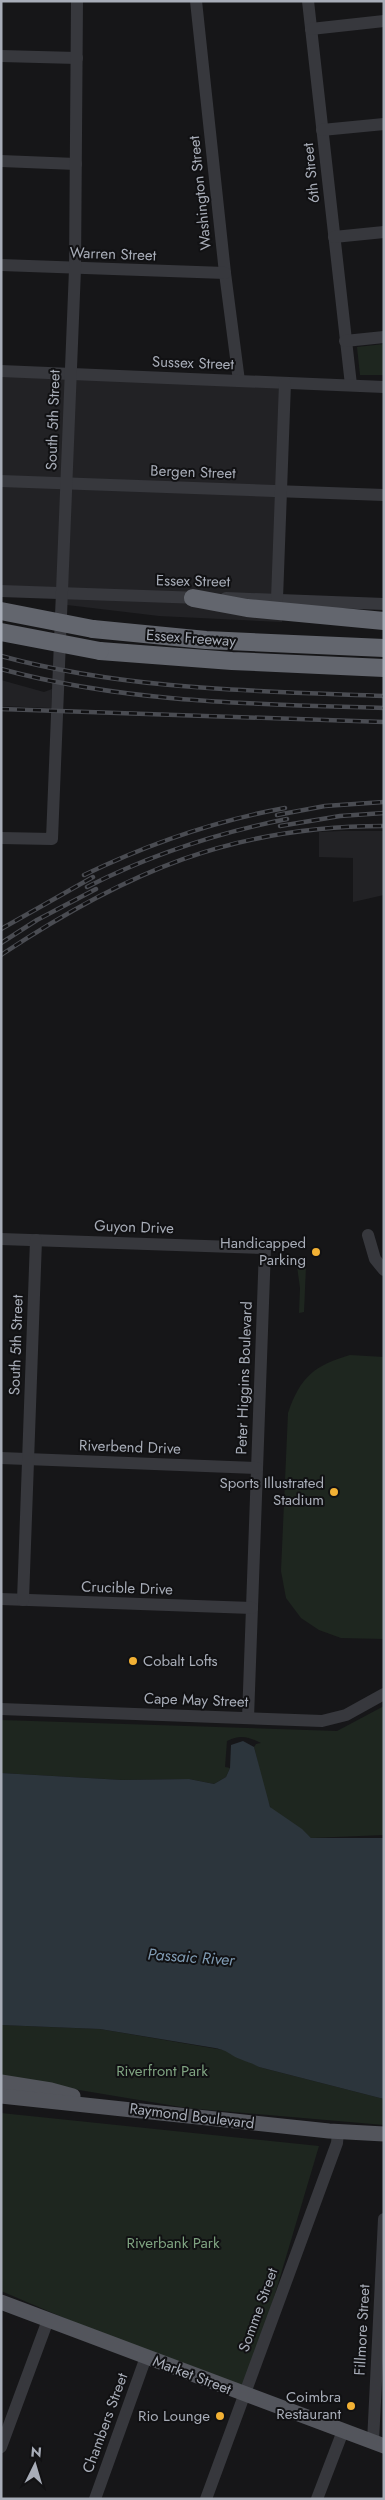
<svg xmlns="http://www.w3.org/2000/svg" width="385" height="2500" font-family="Jost,sans-serif">
<rect width="100%" height="100%" fill="#161618"/>
<g fill="#222225">
<polygon points="1,373 69,376 61,589 1,586"/>
<polygon points="75,375 288,384 282,622 159,616 67,605"/>
<polygon points="1,680 44,692 52,689 51,708 1,706"/>
<polygon points="341,831 384,831 384,895 353,902 353,858 319,857 319,832"/>
</g>
<g fill="#1e261f">
<polygon points="384,344 384,375 360,375 357,347"/>
<polygon points="297,1266 306,1266 304,1312 299,1313 300,1288"/>
<path d="M350 1355 384 1357V1639L341 1638 319 1630 301 1618 286 1598 281 1571 288 1413C300 1377 315 1365 350 1355Z"/>
<path d="M384 1706V1835L311 1838C299 1827 280 1821 271 1808 264 1798 258 1760 254 1747L256 1744 261 1743C249 1737 240 1734 227 1741L225 1767 230 1768 226 1777 214 1784 189 1779 122 1780 1 1773V1720L337 1731Z"/>
<path d="M1 2025 100 2029 229 2051C239 2058 249 2060 259 2067L384 2099V2125L187 2108 1 2077Z"/>
<polygon points="1,2113 319,2146 245,2395 1,2291"/>
</g>
<path fill="#2c353c" d="M243 1741 254 1747 270 1807 302 1829 311 1838H384V2099L259 2067C252 2063 247 2062 240 2059 229 2055 230 2051 215 2048L100 2029 1 2025V1773L122 1780 189 1779 214 1784 226 1777 230 1768 231 1745Z"/>
<g fill="none" stroke-linecap="round" stroke-linejoin="round">
<g stroke="#37383d" stroke-width="12">
<polyline points="196,1 225,273 239,381"/>
<polyline points="308,1 351,385"/>
<polyline points="311,29 384,21"/>
<polyline points="1,56 77,58"/>
<polyline points="322,130 384,124"/>
<polyline points="1,161 76,164"/>
<polyline points="334,237 384,232"/>
<polyline points="1,265 225,273"/>
<polyline points="345,341 384,337"/>
<polyline points="1,371 384,387"/>
<polyline points="1,481 384,495"/>
<polyline points="1,591 201,598"/>
<polyline points="226,598 384,604"/>
<polyline points="277,599 285,383"/>
<polyline points="1,838 52,839 75,269 77,1"/>
<polyline points="368,1235 375,1259 384,1270"/>
<polyline points="1,1239 265,1248 248,1718"/>
<polyline points="1,1458 257,1468"/>
<polyline points="1,1599 252,1608"/>
<polyline points="23,1600 36,1240"/>
<polyline points="1,1709 322,1721 346,1715 384,1694"/>
<polyline points="373,2442 384,2219"/>
<polyline points="1,2447 48,2320"/>
<polyline points="95,2499 146,2357"/>
<polyline points="206,2499 337,2143 338,2132"/>
<polyline points="317,2499 343,2431"/>
</g>
<g stroke="#53555c" stroke-width="15">
<polyline points="1,2082 51,2090 73,2096"/>
<polyline points="1,2096 329,2131 384,2134"/>
<polyline points="1,2302 384,2446"/>
</g>
<g stroke="#63666e" stroke-width="18">
<polyline points="193,598 247,608 384,621"/>
<polyline points="93,629 206,640 384,648"/>
<polyline points="100,651 232,661 384,668"/>
</g>
<g stroke="#4a4c52" stroke-width="4.5">
<g id="rail">
<path d="M1 656C126 690 255 691 384 696"/>
<path d="M1 669C126 703 255 704 384 708"/>
<polyline points="1,709 384,722"/>
<polyline points="277,815 325,806 384,802"/>
<polyline points="280,826 340,816 384,813"/>
<path d="M84 875C148 844 214 821 285 808"/>
<path d="M87 887C150 855 217 833 287 819"/>
<polyline points="1,929 93,877"/>
<polyline points="1,943 37,920 96,889"/>
<path d="M1 955C126 872 232 826 384 826"/>
</g>
</g>
<use href="#rail" stroke="#111113" stroke-width="2.5" stroke-dasharray="8" stroke-linecap="butt"/>
<g stroke="#63666e" stroke-width="18">
<polyline points="1,611 93,629"/>
<polyline points="1,632 100,651"/>
</g>
</g>
<g fill="#f2b134" stroke="#111113" stroke-width="2">
<circle cx="316" cy="1252" r="5"/>
<circle cx="334" cy="1492" r="5"/>
<circle cx="133" cy="1661" r="5"/>
<circle cx="351" cy="2406" r="5"/>
<circle cx="220" cy="2416" r="5"/>
</g>
<g text-anchor="middle" dominant-baseline="central" stroke-width="4" stroke-linejoin="round" paint-order="stroke">
<g font-size="15" fill="#a8adb8" stroke="#111113">
<text transform="translate(311 173) rotate(-96)">6th Street</text>
<text transform="translate(200 193) rotate(-96)">Washington Street</text>
<text transform="translate(113 254) rotate(2)">Warren Street</text>
<text transform="translate(193 363) rotate(2)">Sussex Street</text>
<text transform="translate(53 420) rotate(-88)">South 5th Street</text>
<text transform="translate(193 472) rotate(2)">Bergen Street</text>
<text transform="translate(193 581) rotate(1)">Essex Street</text>
<text transform="translate(191 638) rotate(4)">Essex Freeway</text>
<text transform="translate(134 1227) rotate(2)">Guyon Drive</text>
<text transform="translate(16 1345) rotate(-88)">South 5th Street</text>
<text transform="translate(244 1378) rotate(-88)">Peter Higgins Boulevard</text>
<text transform="translate(130 1447) rotate(2)">Riverbend Drive</text>
<text transform="translate(127 1588) rotate(2)">Crucible Drive</text>
<text transform="translate(196 1700) rotate(2)">Cape May Street</text>
<text transform="translate(192 2116) rotate(7)">Raymond Boulevard</text>
<text transform="translate(258 2310) rotate(-70)">Somme Street</text>
<text transform="translate(362 2330) rotate(-87)">Fillmore Street</text>
<text transform="translate(192 2375) rotate(21)">Market Street</text>
<text transform="translate(105 2423) rotate(-70)">Chambers Street</text>
</g>
<g font-size="15" fill="#a8adb8" stroke="#111113" text-anchor="end">
<text x="306" y="1243">Handicapped<tspan x="306" dy="17">Parking</tspan></text>
<text x="324" y="1483">Sports Illustrated<tspan x="324" dy="17">Stadium</tspan></text>
<text x="143" y="1661" text-anchor="start">Cobalt Lofts</text>
<text x="341" y="2397">Coimbra<tspan x="341" dy="17">Restaurant</tspan></text>
<text x="210" y="2416">Rio Lounge</text>
</g>
<g font-size="15" fill="#7fa381" stroke="#111113">
<text x="162" y="2071">Riverfront Park</text>
<text x="173" y="2243">Riverbank Park</text>
</g>
<g font-size="16" font-style="italic" fill="#7f9bb3" stroke="#111113">
<text transform="translate(191 1957) rotate(4)">Passaic River</text>
</g>
</g>
<rect width="385" height="2500" fill="none" stroke="#a8adb8" stroke-width="5"/>
<g transform="translate(35 2465) rotate(5)" stroke="#111113" stroke-width="4" paint-order="stroke">
<path d="M0-4L9 19L0 12L-9 19Z" fill="#a8adb8"/>
<text y="-8" font-size="14" font-weight="bold" text-anchor="middle" fill="#a8adb8">N</text>
</g>
</svg>
